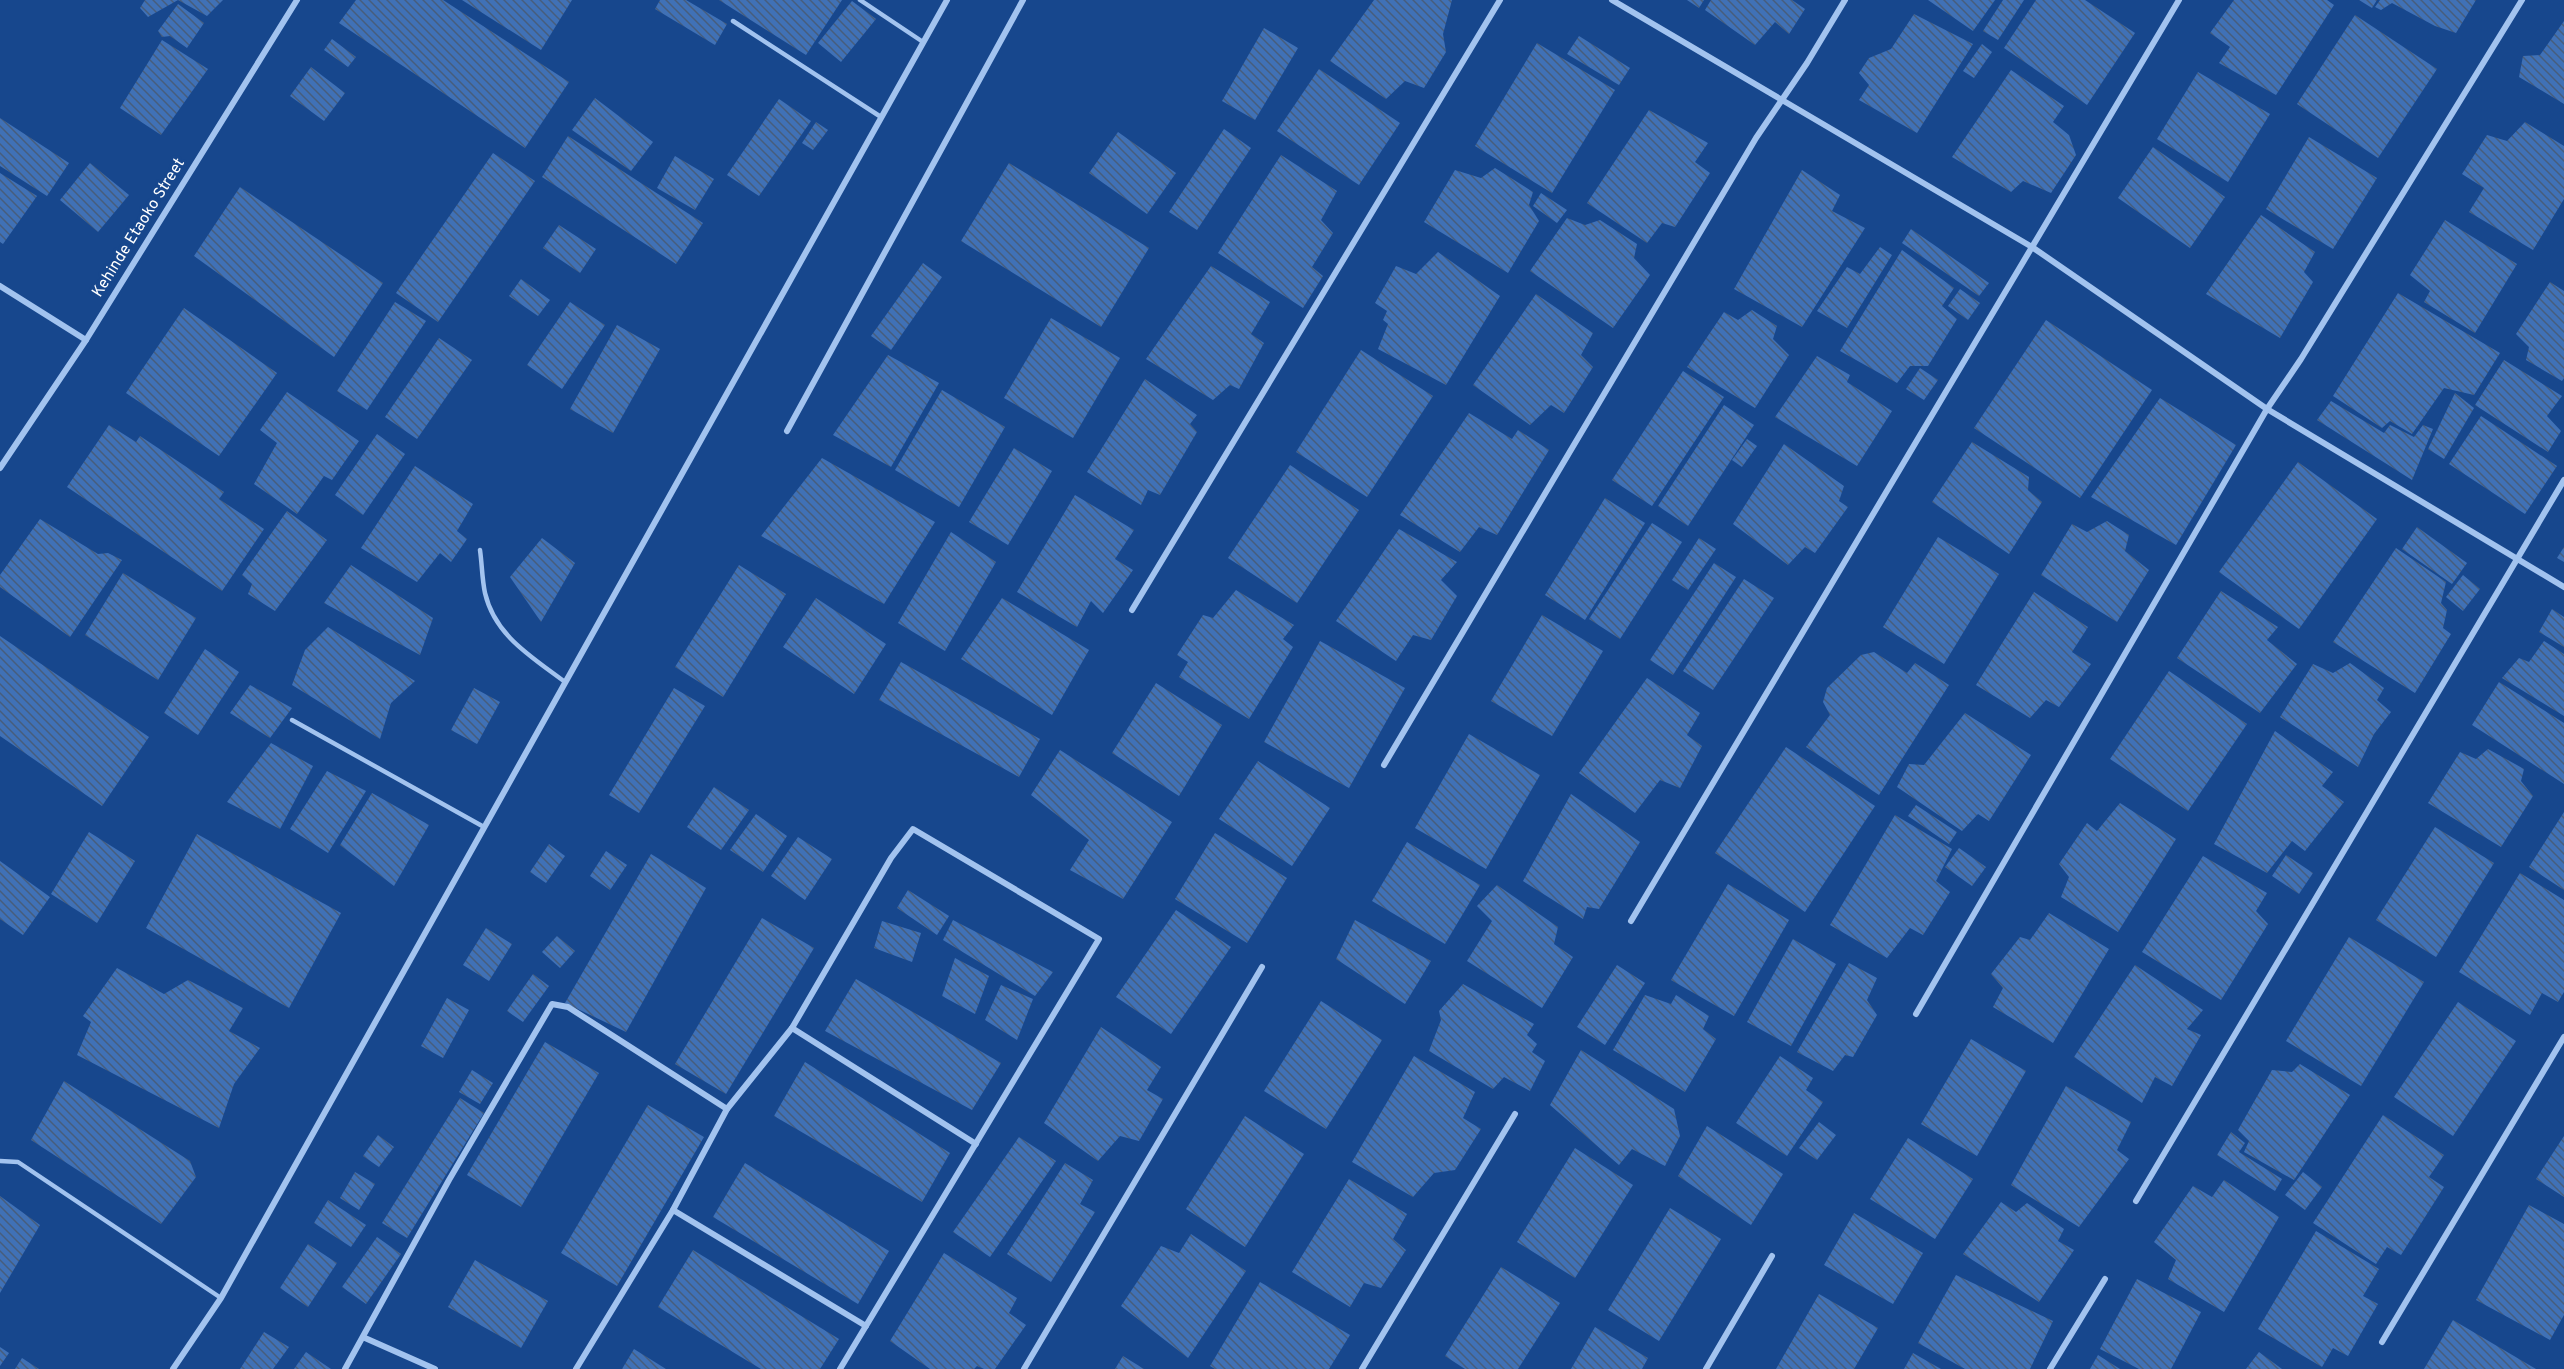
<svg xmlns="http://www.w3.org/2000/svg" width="2564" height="1369" font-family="Overpass,sans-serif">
<defs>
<pattern id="building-back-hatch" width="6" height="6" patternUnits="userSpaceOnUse" patternTransform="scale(1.5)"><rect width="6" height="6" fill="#4071b6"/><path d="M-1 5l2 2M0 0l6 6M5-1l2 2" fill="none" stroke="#475d7c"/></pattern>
</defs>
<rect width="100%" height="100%" fill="#17478d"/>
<g fill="url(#building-back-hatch)">
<polygon points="145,0 223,0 207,16 178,0 148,17 140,8"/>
<polygon points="356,0 443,0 569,82 525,148 339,23"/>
<polygon points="462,0 572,0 541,50"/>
<polygon points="660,0 686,0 727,24 715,45 655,9"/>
<polygon points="719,0 842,0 806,55"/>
<polygon points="1374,0 1452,0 1443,34 1446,52 1424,88 1405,81 1386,99 1330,61"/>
<polygon points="1687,0 1704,0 1699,8"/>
<polygon points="1711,0 1792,0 1805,9 1789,34 1775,22 1755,45 1705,10"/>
<polygon points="1928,0 1995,0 1973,31"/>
<polygon points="2003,0 2024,0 1998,40 1983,31"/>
<polygon points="2036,0 2085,0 2135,33 2087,105 2004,48"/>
<polygon points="2234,0 2327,0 2334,5 2276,95 2219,63 2230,47 2210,33"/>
<polygon points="2359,0 2377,0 2372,8"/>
<polygon points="2380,0 2476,0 2456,33 2435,26 2392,3 2381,10 2375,7"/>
<polygon points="852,1 876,19 841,62 818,43"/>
<polygon points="178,4 204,23 187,48 170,36 162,37 158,31"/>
<polygon points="1914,14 1973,44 1917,133 1859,100 1869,85 1859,73 1869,58 1891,49"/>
<polygon points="2355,15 2437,69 2378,158 2297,104"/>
<polygon points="2564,21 2564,104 2519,77 2523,56 2540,55"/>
<polygon points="1264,28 1298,48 1255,120 1222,101"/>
<polygon points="1579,36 1630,68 1619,85 1567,54"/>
<polygon points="332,39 356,57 348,67 324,50"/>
<polygon points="162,40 208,69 161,135 120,108"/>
<polygon points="1537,43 1615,90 1552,193 1475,146"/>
<polygon points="1982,44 1992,52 1974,78 1963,71"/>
<polygon points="311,67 345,93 324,121 290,96"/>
<polygon points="1319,69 1400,123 1359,185 1277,131"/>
<polygon points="2011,70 2064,106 2053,122 2069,135 2076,155 2051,193 2023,181 2011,192 1952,157"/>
<polygon points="2198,72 2270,114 2228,182 2157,139"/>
<polygon points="595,98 653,142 631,171 572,130"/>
<polygon points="779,99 811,121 759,196 727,175"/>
<polygon points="1649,110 1708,143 1695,162 1710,173 1675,227 1662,223 1647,243 1587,203"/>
<polygon points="0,118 69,163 47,196 0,166"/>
<polygon points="816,122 828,130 813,150 802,143"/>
<polygon points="2525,122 2564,146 2564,199 2533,250 2469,212 2484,188 2462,174 2487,135 2507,141"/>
<polygon points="1224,129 1251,148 1197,230 1169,212"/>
<polygon points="1118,132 1176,173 1147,214 1089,173"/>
<polygon points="568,136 703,223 676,264 542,177"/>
<polygon points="2309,137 2377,178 2333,249 2266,209"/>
<polygon points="2153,147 2225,197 2190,248 2118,198"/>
<polygon points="493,153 535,181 438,322 396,293"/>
<polygon points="1281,155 1337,191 1321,220 1333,233 1312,267 1323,276 1303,308 1218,253"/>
<polygon points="675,156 714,179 695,210 657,188"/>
<polygon points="90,163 129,195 98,232 60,200"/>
<polygon points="1009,163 1149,248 1101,327 961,241"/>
<polygon points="1495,168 1533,192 1529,205 1539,221 1508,273 1424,222 1455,170 1481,178"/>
<polygon points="1802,170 1840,195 1832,211 1865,228 1802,327 1734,289"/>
<polygon points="0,173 37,196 3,244 0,242"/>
<polygon points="240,187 383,283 334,357 194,256"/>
<polygon points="1541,193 1567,210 1557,223 1533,206"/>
<polygon points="2261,215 2315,252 2304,272 2313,282 2280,338 2206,294"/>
<polygon points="1567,218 1585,225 1600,220 1637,244 1634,258 1650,275 1613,328 1530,271"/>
<polygon points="2445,220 2517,264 2475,333 2424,302 2430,291 2410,275"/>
<polygon points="559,225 596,249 580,273 543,248"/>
<polygon points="1911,229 1989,283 1979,296 1902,243"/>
<polygon points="1880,247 1892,255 1847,328 1817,311 1847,267 1860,274"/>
<polygon points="1902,250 1954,288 1942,306 1957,319 1928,366 1910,366 1897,383 1840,351"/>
<polygon points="1438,252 1500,296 1446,385 1378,349 1388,324 1383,320 1387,311 1375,303 1396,266 1416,274"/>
<polygon points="923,263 942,277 891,350 871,336"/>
<polygon points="1211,266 1270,302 1251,334 1264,343 1239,389 1230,385 1213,400 1146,359"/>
<polygon points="521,279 550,300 538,316 509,296"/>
<polygon points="2550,282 2564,291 2564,378 2562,381 2526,360 2529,347 2516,334"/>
<polygon points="1960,289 1980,303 1968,320 1948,306"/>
<polygon points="2398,293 2500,353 2474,395 2444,388 2412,434 2390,421 2382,428 2333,396"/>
<polygon points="1536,294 1593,333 1581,355 1593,367 1564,413 1551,405 1530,425 1473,385"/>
<polygon points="395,302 426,321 367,410 337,391"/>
<polygon points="570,302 605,325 562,389 527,365"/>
<polygon points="184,308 277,373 219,456 126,393"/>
<polygon points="1752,310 1777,326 1773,339 1789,355 1755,408 1687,367 1724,312 1738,320"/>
<polygon points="1051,318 1120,358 1073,438 1004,398"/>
<polygon points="2046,320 2152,390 2080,498 1974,428"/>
<polygon points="617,325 660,349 613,433 570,409"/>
<polygon points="439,338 472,360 417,439 385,417"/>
<polygon points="1361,350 1433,396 1367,497 1296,452"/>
<polygon points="888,355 939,383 891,467 833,435"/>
<polygon points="1817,356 1850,375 1847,382 1892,411 1857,466 1775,417"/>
<polygon points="2504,360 2562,396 2547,416 2561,431 2548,452 2475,405"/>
<polygon points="1920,368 1938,380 1924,400 1906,389"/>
<polygon points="1683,371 1724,397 1652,506 1612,480"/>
<polygon points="1145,379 1197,415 1190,424 1197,432 1160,495 1148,490 1141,505 1087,472"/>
<polygon points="942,390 1005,427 959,507 895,470"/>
<polygon points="287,392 359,441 332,480 324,476 297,514 254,484 277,443 260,430"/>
<polygon points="2455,393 2474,408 2444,459 2428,449"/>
<polygon points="2160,398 2236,445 2176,545 2091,497"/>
<polygon points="2331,401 2384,433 2390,425 2414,437 2423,425 2433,429 2412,480 2317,420"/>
<polygon points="1724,405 1754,425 1688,526 1658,506"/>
<polygon points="1469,413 1512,439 1518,430 1549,450 1497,535 1479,527 1460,552 1400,515"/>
<polygon points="2481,416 2557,466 2525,514 2449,464"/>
<polygon points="109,425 136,442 140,436 224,492 219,499 264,529 222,591 67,487"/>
<polygon points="377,434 405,454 363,515 335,495"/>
<polygon points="1747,439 1757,446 1742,467 1732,460"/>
<polygon points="1972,442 2029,477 2028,490 2042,502 2009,554 1932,502"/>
<polygon points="1784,444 1844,486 1839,501 1848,507 1815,553 1805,547 1788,565 1733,524"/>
<polygon points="1014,448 1052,471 1008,545 969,522"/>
<polygon points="822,458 935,522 884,604 761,536"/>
<polygon points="2298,462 2377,519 2299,629 2219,572"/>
<polygon points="1290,465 1359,510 1297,603 1228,558"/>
<polygon points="415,466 473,504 457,531 467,539 451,562 440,553 417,582 361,548"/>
<polygon points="1075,495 1134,530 1115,559 1133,570 1103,613 1091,601 1077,627 1017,592"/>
<polygon points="1605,498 1645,523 1585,620 1545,595"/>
<polygon points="287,511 327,540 275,611 248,594 252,584 242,575"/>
<polygon points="40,519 98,554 108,553 122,560 70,637 0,587 0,575"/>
<polygon points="2107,521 2129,535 2125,551 2149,570 2117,622 2041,575 2072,524 2087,532"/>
<polygon points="1652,523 1682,542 1620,639 1589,619"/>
<polygon points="2417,527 2467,563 2452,584 2402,549"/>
<polygon points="1399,529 1457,562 1441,580 1457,596 1431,640 1413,635 1396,661 1336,621"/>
<polygon points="951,532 996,562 945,651 898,623"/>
<polygon points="1938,537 1999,574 1944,664 1883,627"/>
<polygon points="542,538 575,563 541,622 510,577"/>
<polygon points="1699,538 1716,549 1688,590 1672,580"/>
<polygon points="2564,547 2564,562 2557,558"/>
<polygon points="2396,548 2446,582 2441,603 2447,610 2443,628 2451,634 2415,693 2333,642"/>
<polygon points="1714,563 1736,577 1673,675 1650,660"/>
<polygon points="351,565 433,618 420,655 324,603"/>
<polygon points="739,565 786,594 723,697 675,667"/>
<polygon points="123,573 196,618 158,680 85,635"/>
<polygon points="2463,575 2480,589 2463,611 2446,597"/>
<polygon points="1744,579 1774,598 1713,690 1683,671"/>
<polygon points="1236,590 1294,625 1283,639 1293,647 1249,719 1179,677 1188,662 1177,655 1203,615 1213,618"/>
<polygon points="2221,591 2278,627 2267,640 2297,664 2260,713 2177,658"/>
<polygon points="2034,592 2088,627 2072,652 2091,664 2059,707 2046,700 2030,718 1976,685"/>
<polygon points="816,598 886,644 854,694 783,647"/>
<polygon points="1002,598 1089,650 1052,715 961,659"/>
<polygon points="2552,609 2564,617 2564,647 2539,632"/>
<polygon points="1542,615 1603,651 1552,736 1491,701"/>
<polygon points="328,627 415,681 391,703 380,739 292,685 305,650"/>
<polygon points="0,636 149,737 102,806 0,736"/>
<polygon points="1320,641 1405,688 1349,788 1264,742"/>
<polygon points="2544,641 2564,654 2564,716 2502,678 2519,658 2529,662"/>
<polygon points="205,649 239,672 198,735 164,713"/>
<polygon points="1874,652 1907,673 1915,663 1949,685 1879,795 1806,747 1830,715 1823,702 1827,688 1861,655"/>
<polygon points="901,662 1040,739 1019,777 879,700"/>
<polygon points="2350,663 2384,688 2377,700 2391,712 2374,734 2358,767 2280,717 2313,664 2333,673"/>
<polygon points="2169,671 2247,724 2188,811 2110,759"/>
<polygon points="1647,678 1700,713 1687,735 1702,746 1680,788 1660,780 1635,813 1579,773"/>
<polygon points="2499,682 2564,723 2564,784 2472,725"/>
<polygon points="1156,683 1222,725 1179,796 1112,753"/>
<polygon points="250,685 292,708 270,738 230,713"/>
<polygon points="474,688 500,702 477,744 451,730"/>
<polygon points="674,688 705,706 639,813 609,795"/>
<polygon points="1965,713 2031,755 1989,821 1978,814 1962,831 1897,787 1909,764 1924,765"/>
<polygon points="2275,731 2333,772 2322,786 2344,802 2305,851 2292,841 2267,873 2214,844"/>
<polygon points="1469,734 1540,775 1486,869 1415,828"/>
<polygon points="271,743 313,766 280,829 227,802"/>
<polygon points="1786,747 1875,806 1805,912 1715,853"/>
<polygon points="2488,749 2524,769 2521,781 2533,796 2501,847 2428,803 2460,752 2476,759"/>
<polygon points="1060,750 1172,822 1123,899 1070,870 1089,840 1031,795"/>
<polygon points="1258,761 1330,808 1292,866 1219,819"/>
<polygon points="327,771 366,791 328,853 290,829"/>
<polygon points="714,787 749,810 721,850 687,827"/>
<polygon points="372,793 429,825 394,886 340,845"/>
<polygon points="1571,794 1640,842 1599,909 1587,907 1583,919 1523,881"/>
<polygon points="2120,803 2176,839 2118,932 2061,897 2069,877 2059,864 2087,823 2097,831"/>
<polygon points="1916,805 1957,832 1949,844 1908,816"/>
<polygon points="2564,812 2564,890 2529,867"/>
<polygon points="756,814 787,836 763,872 730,850"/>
<polygon points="1895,815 1952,849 1936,881 1950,892 1923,935 1910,928 1887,958 1830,925"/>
<polygon points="2435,827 2494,863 2436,957 2376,920"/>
<polygon points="89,832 135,861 97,923 51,894"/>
<polygon points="1215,833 1287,878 1247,943 1175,899"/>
<polygon points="197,834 341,913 289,1008 146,928"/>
<polygon points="798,837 832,859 805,900 771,876"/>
<polygon points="1407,842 1480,885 1445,944 1372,901"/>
<polygon points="549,844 565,856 546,883 530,872"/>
<polygon points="1959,848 1986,867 1972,886 1945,867"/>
<polygon points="606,851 627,865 610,890 590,876"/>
<polygon points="651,854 706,888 626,1032 565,1003"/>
<polygon points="2286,855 2313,873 2299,894 2272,876"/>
<polygon points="2203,856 2267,893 2256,911 2268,924 2221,1000 2142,952"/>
<polygon points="0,861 50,897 23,935 0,919"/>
<polygon points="2520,873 2564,900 2564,992 2558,1002 2542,993 2530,1015 2459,972"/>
<polygon points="1728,884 1789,920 1734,1016 1671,980"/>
<polygon points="1497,885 1558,927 1554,944 1573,957 1542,1008 1467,961 1492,921 1477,906"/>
<polygon points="908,890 949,916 937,935 897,908"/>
<polygon points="1176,910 1231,947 1171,1034 1116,997"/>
<polygon points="2049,913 2109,949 2053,1043 1993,1007 2003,988 1991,974 2020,937 2030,940"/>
<polygon points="762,918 814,948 726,1094 675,1064"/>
<polygon points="953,920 1053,972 1035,996 943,940"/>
<polygon points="1355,920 1431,961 1405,1004 1336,959"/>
<polygon points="882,921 921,933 912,962 874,948"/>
<polygon points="486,928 512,944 489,981 463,965"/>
<polygon points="557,936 575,951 560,968 542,952"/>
<polygon points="2349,937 2424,982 2361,1086 2286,1041"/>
<polygon points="1793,939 1836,964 1791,1046 1747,1022"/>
<polygon points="955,958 989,976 975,1014 942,996"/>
<polygon points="1849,963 1877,978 1867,1000 1877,1015 1853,1057 1845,1055 1833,1071 1797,1052"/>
<polygon points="1617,965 1645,983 1605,1045 1577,1027"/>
<polygon points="2135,965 2203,1010 2187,1029 2201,1035 2172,1086 2155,1077 2142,1103 2074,1057"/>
<polygon points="117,968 164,994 188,980 243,1008 229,1031 260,1048 234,1084 219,1128 77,1055 91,1022 83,1016"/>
<polygon points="533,974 549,986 523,1022 507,1011"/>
<polygon points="856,979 1001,1063 972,1110 825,1031"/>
<polygon points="1463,984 1534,1024 1527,1035 1537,1044 1532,1052 1545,1061 1530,1091 1504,1077 1493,1089 1429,1051 1441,1020 1439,1011"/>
<polygon points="1001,985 1033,999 1017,1040 985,1020"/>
<polygon points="1645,995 1671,1004 1676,995 1709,1016 1703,1029 1716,1039 1685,1092 1613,1050"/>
<polygon points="447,998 469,1010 443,1058 421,1046"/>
<polygon points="1321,1001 1382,1040 1326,1129 1264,1091"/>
<polygon points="2458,1002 2516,1041 2453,1136 2394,1097"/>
<polygon points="1101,1027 1161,1067 1147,1090 1163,1099 1139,1141 1120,1136 1098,1161 1044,1123"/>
<polygon points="1971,1039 2026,1071 1977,1156 1921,1124"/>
<polygon points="545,1042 599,1073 521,1207 467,1175"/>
<polygon points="1581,1050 1674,1109 1680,1136 1665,1166 1632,1149 1619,1165 1550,1105"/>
<polygon points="1414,1056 1475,1092 1463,1118 1481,1129 1455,1170 1434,1173 1413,1197 1352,1162"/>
<polygon points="1780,1056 1813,1078 1806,1090 1823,1102 1787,1156 1736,1123"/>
<polygon points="805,1062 950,1153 922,1202 774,1116"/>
<polygon points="2300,1064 2350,1095 2294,1180 2244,1152 2249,1141 2238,1130 2272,1070 2292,1072"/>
<polygon points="472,1070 493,1083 480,1104 459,1092"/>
<polygon points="64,1081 190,1161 196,1177 161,1224 31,1140"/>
<polygon points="2066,1086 2131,1122 2117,1150 2129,1159 2079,1227 2011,1185"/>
<polygon points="460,1098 484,1113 407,1238 382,1223"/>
<polygon points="648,1105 704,1137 617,1286 561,1253"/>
<polygon points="2383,1115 2444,1155 2429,1177 2444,1187 2401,1255 2387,1247 2376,1264 2313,1223"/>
<polygon points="1245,1116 1304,1154 1245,1247 1186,1209"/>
<polygon points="1819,1122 1836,1135 1817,1160 1799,1148"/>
<polygon points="1707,1126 1783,1174 1751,1225 1678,1176"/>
<polygon points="2231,1132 2245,1143 2239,1152 2282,1179 2275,1191 2217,1155"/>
<polygon points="378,1135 394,1147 379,1167 363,1156"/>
<polygon points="2564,1136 2564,1197 2536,1179"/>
<polygon points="1019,1137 1056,1161 990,1257 953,1232"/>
<polygon points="1908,1138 1973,1179 1935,1239 1870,1199"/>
<polygon points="1575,1148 1633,1185 1575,1278 1517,1242"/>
<polygon points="745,1163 889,1251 858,1304 713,1217"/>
<polygon points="1065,1163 1093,1180 1080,1204 1095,1212 1051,1282 1007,1254"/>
<polygon points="355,1172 375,1184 359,1210 340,1198"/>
<polygon points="2303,1172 2322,1187 2305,1210 2285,1195"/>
<polygon points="1349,1179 1407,1214 1393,1239 1406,1250 1381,1288 1364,1283 1350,1307 1292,1272"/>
<polygon points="2224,1180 2279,1217 2224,1312 2168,1279 2176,1260 2154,1242 2193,1186 2212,1197"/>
<polygon points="0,1196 40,1225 0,1293"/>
<polygon points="328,1200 366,1225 351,1247 314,1223"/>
<polygon points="2001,1202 2016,1212 2027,1203 2064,1229 2058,1241 2074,1250 2039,1302 1963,1254"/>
<polygon points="2529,1205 2564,1224 2564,1315 2550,1340 2476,1300"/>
<polygon points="1670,1208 1721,1239 1659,1341 1608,1310"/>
<polygon points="1854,1213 1923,1253 1893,1304 1824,1265"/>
<polygon points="2316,1231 2379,1269 2363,1296 2378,1304 2348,1356 2333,1348 2322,1367 2258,1329"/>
<polygon points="1191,1234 1246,1271 1188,1358 1121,1306 1161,1246 1179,1253"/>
<polygon points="377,1237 401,1254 366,1304 342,1287"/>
<polygon points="308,1244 337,1263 308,1307 280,1288"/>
<polygon points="693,1250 839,1339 820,1369 761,1369 658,1307"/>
<polygon points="944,1253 1017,1298 1009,1313 1026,1325 995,1369 984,1369 977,1366 974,1369 930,1369 890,1341"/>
<polygon points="475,1260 548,1301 521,1348 448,1307"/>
<polygon points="1501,1267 1560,1303 1518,1369 1465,1369 1445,1356"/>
<polygon points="1956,1275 2053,1321 2030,1369 1965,1369 1918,1343"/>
<polygon points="2137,1279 2201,1312 2171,1369 2139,1369 2100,1349"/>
<polygon points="1260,1282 1350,1335 1329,1369 1215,1369 1210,1366"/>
<polygon points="1819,1294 1878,1328 1854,1369 1776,1369"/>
<polygon points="2453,1320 2536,1369 2424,1369"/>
<polygon points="1595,1327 1648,1358 1642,1369 1571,1369"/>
<polygon points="264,1332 289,1347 273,1369 240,1369"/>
<polygon points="0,1347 9,1353 0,1366"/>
<polygon points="634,1349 666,1369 622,1369"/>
<polygon points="306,1352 331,1369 294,1369"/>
<polygon points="2259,1352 2282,1369 2246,1369"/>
<polygon points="1913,1353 1941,1369 1904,1369"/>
<polygon points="2098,1355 2120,1369 2090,1369"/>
<polygon points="1123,1356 1144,1369 1115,1369"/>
<polygon points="22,1358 39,1369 15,1369"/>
</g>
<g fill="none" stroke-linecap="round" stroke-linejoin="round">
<g stroke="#a2c3ef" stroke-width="4.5">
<polyline points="860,0 923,42"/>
<polyline points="733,21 881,117"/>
<path d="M480 550C482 564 482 579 485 593 495 636 532 657 565 682"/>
<polyline points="292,720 484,827"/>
<polyline points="0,1161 18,1162 221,1298"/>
</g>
<g stroke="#a2c3ef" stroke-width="6">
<polyline points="1612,0 2032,247 2267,409 2564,587"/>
<polyline points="0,286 86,340"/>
<polyline points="787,431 1023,0"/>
<polyline points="0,468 86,340 297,0"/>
<polyline points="1132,610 1500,0"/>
<polyline points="1384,765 1756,138 1807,63 1845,0"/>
<polyline points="1631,921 2179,0"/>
<polyline points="1916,1014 2267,409 2301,359 2522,0"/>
<polyline points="792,1028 976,1144"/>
<polyline points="2136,1201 2564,480"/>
<polyline points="673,1210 866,1326"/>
<polyline points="365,1338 435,1369"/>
<polyline points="2382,1342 2564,1037"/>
<polyline points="173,1369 221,1298 947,0"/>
<polyline points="345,1369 449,1180 552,1004 568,1007 727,1109"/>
<polyline points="576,1369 673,1210 727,1109 792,1028 891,858 913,829 1099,939 840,1369"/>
<polyline points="1024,1369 1262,967"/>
<polyline points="1362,1369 1515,1114"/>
<polyline points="1706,1369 1772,1256"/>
<polyline points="2050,1369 2105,1279"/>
</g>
</g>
<g text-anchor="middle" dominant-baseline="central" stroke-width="6" stroke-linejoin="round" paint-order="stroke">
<g font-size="16" fill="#fff" stroke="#17478d">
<text transform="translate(139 228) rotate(-58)">Kehinde Etaoko Street</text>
</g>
</g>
</svg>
